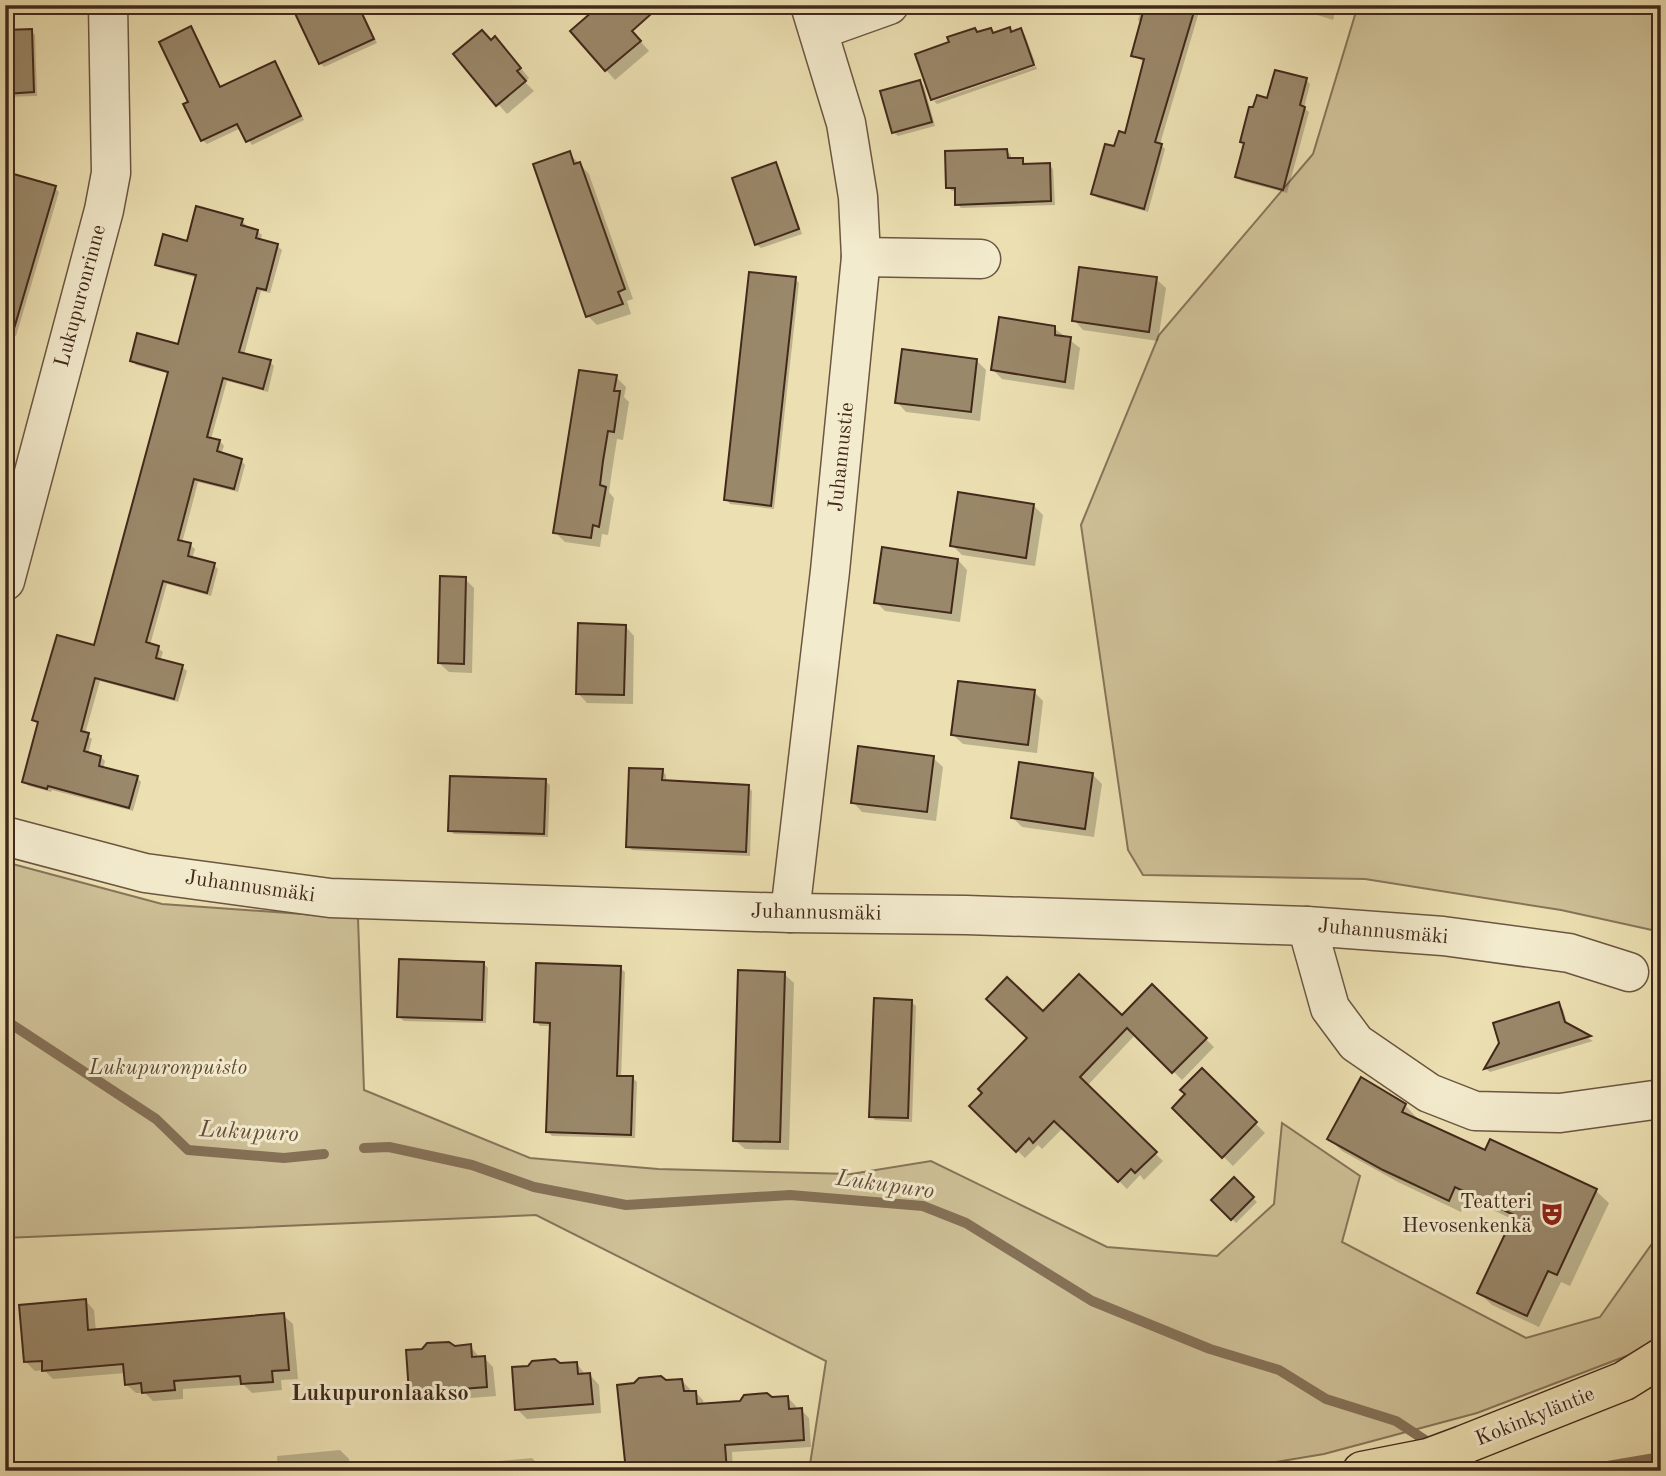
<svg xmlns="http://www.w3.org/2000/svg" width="1666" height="1476" font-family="'Old Standard TT',serif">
<rect width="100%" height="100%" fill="#ece0b2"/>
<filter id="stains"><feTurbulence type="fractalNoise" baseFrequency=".00286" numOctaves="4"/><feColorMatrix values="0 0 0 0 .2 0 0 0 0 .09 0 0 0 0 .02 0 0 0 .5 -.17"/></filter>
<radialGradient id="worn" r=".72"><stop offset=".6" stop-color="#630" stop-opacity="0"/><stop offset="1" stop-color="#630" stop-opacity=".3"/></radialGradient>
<g fill="#cfc198" stroke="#88745a" stroke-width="2">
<polygon points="1358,5 1661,5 1661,932 1561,910 1365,879 1143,875 1128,850 1081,525 1159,335 1313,154"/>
<polygon points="5,862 162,904 358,918 364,1090 530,1158 658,1169 851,1174 931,1161 1107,1247 1217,1256 1274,1204 1282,1123 1360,1176 1342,1242 1526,1338 1600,1317 1661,1231 1661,1340 1650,1347 1477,1413 1324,1454 1221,1471 809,1471 826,1361 536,1215 5,1238"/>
</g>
<g fill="#0003">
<polygon points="293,5 359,5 377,43 324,67 320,63"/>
<polygon points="1142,5 1201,5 1160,144 1165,149 1148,212 1098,198 1093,194 1115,148 1126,136 1145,62 1133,56 1142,24 1138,20"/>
<polygon points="1286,5 1337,5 1333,20"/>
<polygon points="615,12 649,51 615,80 572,32"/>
<polygon points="190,28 194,32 221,88 274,63 278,67 304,120 252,145 241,128 207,144 202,140 191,103"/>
<polygon points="1009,29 1013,33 1021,30 1025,35 1035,62 932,98 978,34 990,30 995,34"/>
<polygon points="31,31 35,35 37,96 5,97 5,32"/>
<polygon points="491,42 504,48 529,78 525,82 534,91 507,114 455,55"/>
<polygon points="1036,66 1037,69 937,104 934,101"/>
<polygon points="1306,80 1310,84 1304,108 1309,112 1287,193 1242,181 1237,177 1246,145 1269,100"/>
<polygon points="920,82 924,86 935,126 898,136 893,132"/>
<polygon points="1007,151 1011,155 1011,160 1022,159 1026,165 1049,165 1053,169 1055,205 961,208 957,204 957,191 952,191 948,187"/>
<polygon points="569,153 589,174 633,299 627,301 631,314 597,325 588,316"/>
<polygon points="775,164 779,169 802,234 761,248 756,244"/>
<polygon points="55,188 59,192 16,336 5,333 5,197"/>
<polygon points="242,221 246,225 245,228 257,231 262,235 260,241 277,246 282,250 270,293 261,291 244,355 270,362 274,366 268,392 227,381 211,439 220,441 224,446 221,454 241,460 245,465 238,492 198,482 182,543 190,545 195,549 192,559 214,565 218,569 211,596 167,584 150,645 158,648 163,652 160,661 182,667 187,671 178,702 100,681 85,734 92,739 88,754 101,757 105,761 103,769 137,777 141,782 133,811 52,790 51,792 29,786 24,782 39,725 34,720 95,647 170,374 136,365 132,360 179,346 198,278 161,268 157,264 188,243"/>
<polygon points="795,279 799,283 774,509 730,504 726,499"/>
<polygon points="1156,279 1166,288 1158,341 1083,330 1074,320"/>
<polygon points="1054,328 1080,348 1074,390 1002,379 993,370"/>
<polygon points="976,360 986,370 980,421 906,412 897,402"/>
<polygon points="616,377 626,387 624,397 629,402 623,440 617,439 612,471 609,492 614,498 608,535 602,534 600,547 565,542 555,532"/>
<polygon points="1033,505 1043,515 1035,566 962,555 952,545"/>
<polygon points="958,560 967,570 960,622 885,611 876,602"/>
<polygon points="465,579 474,588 472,673 449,672 439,663"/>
<polygon points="625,626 634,636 633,704 587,703 578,693"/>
<polygon points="1034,692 1043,701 1037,753 963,744 953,735"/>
<polygon points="933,758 943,767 936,821 862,812 853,802"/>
<polygon points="662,770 666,775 666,782 748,787 752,791 750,856 632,850 628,846"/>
<polygon points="1092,774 1102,784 1094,837 1022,827 1013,818"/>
<polygon points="545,781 550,785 548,837 454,834 450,830"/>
<polygon points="484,964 488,968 486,1023 404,1021 399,1017"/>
<polygon points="620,968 625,972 621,1078 633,1078 637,1082 635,1138 552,1136 548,1132 552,1026 540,1026 536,1021"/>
<polygon points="784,974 794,983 789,1150 745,1149 735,1140"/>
<polygon points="1152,986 1214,1047 1182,1080 1136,1034 1087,1086 1163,1161 1144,1180 1140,1175 1127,1189 1064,1127 1042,1149 1038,1145 1025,1158 972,1106 1029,1039 1043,1013 1122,1017"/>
<polygon points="911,1002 916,1006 912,1122 875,1120 871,1116"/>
<polygon points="1558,1004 1563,1009 1568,1026 1593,1041 1490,1072 1486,1069 1501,1043"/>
<polygon points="1202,1070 1265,1133 1233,1166 1174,1108 1187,1094"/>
<polygon points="1405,1105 1417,1118 1416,1120 1486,1152 1491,1141 1596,1191 1609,1203 1570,1286 1561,1282 1539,1327 1492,1305 1479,1293 1514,1220 1468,1198 1461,1212 1398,1182 1342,1151 1329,1139"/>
<polygon points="1234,1179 1257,1202 1236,1223 1213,1200"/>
<polygon points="85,1300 94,1310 96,1331 283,1315 293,1324 298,1379 281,1380 282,1390 252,1393 244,1385 183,1389 183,1399 153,1401 145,1393 136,1393 126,1384 125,1373 53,1379 44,1370 35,1371 26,1362"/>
<polygon points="470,1346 480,1358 484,1358 493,1367 496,1396 421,1402 411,1393 454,1348"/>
<polygon points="576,1363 586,1375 590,1375 599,1385 601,1413 527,1419 517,1409 560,1365"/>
<polygon points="682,1381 690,1389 690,1393 695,1392 703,1400 704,1405 788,1398 796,1406 796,1410 801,1410 809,1418 811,1447 732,1452 733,1471 627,1471 666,1382"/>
<polygon points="340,1450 349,1459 351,1471 278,1471 277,1456"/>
<polygon points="532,1458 536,1462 536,1471 412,1471 412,1469"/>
</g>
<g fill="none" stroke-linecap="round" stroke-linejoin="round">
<g stroke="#857157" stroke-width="10">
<polyline points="5,1020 156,1119 188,1150 284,1158 324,1154"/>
<polyline points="364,1148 389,1147 472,1165 534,1187 626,1205 790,1195 923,1206 966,1223 1092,1301 1210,1349 1279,1370 1326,1399 1396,1421 1434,1446"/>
<polyline points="1453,1459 1471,1471"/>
<polyline points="1578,1471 1661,1457"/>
</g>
</g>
<g fill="#9a886a" stroke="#42281b" stroke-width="2">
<polygon points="291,5 358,5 374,39 319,64"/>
<polygon points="600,5 660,6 632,31 641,41 605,71 570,31"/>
<polygon points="1145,5 1196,5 1155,142 1162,144 1144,209 1091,194 1105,144 1114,146 1119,131 1125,133 1144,59 1131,56"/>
<polygon points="191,26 220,87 275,61 301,116 246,142 237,124 201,141 183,104 188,102 159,42"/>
<polygon points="1010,27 1011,32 1021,28 1034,65 931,100 915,54 949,42 947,37 975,28 977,32 991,28 993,33"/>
<polygon points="32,29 34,92 5,94 5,30"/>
<polygon points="482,30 491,40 495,36 521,68 517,71 526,81 496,106 453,54"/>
<polygon points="1275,70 1307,78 1300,105 1305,107 1283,190 1235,177 1244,143 1240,142 1249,107 1253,107 1257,95 1267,98"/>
<polygon points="920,80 932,122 892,133 880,91"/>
<polygon points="1007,149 1008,158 1023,158 1023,164 1050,163 1051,201 955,205 955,188 946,188 945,151"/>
<polygon points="570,151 574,164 580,162 625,289 618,292 623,304 586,317 533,164"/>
<polygon points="776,162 799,229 755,245 732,178"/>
<polygon points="10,173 56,186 13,332 5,330 5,191"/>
<polygon points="196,206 243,219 241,225 258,230 256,238 278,244 266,290 257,288 239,352 271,360 263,389 223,378 207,437 220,440 217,451 242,459 234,489 194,479 178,540 191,543 188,556 215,563 207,593 163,581 146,642 159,646 156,658 183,665 174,699 95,678 81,731 89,733 84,751 101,756 99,766 138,776 129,808 48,786 47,789 22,782 38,722 32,720 57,635 94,645 168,372 130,361 137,333 178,344 196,275 155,265 163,234 187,241"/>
<polygon points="1079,267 1157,277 1149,332 1072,321"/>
<polygon points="749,272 796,277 771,506 724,500"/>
<polygon points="999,317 1055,326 1055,335 1071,337 1065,382 991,370"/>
<polygon points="902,349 977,359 971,412 895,403"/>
<polygon points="579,370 617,375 614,391 620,391 614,432 608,431 603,461 600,485 606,487 599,527 593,525 591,538 553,533"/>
<polygon points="958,492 1034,504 1026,558 950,546"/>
<polygon points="882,547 958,559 951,613 874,603"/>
<polygon points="440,576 466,577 464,664 438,663"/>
<polygon points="578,623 626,625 624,695 576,694"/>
<polygon points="958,681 1035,690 1028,745 951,735"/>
<polygon points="858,746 934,756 927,812 851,803"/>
<polygon points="1019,762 1093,773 1085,829 1011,818"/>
<polygon points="629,768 663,769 662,780 749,785 746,852 626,847"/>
<polygon points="450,776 546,779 544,834 448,831"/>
<polygon points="399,959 484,962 482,1020 397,1017"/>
<polygon points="536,963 621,966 617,1076 633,1076 631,1135 546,1132 550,1023 534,1022"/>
<polygon points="738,970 785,972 780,1142 733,1141"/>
<polygon points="1079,974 1122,1015 1152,984 1207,1038 1172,1073 1127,1028 1080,1077 1157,1152 1135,1173 1131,1169 1118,1182 1054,1121 1033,1143 1029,1138 1016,1152 969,1106 982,1093 978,1089 1027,1038 986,999 1007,977 1043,1011"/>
<polygon points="874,998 912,1000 908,1118 869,1117"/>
<polygon points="1559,1002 1565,1022 1591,1036 1484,1069 1499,1043 1493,1023"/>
<polygon points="1202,1068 1257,1122 1222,1158 1172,1108 1185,1094 1180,1090"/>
<polygon points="1361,1077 1406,1104 1402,1112 1485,1150 1490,1139 1597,1189 1557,1275 1548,1271 1527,1316 1477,1293 1514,1215 1455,1187 1449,1201 1383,1170 1327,1139"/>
<polygon points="1234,1177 1254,1197 1231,1220 1211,1200"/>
<polygon points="86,1299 88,1330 284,1313 289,1370 272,1371 273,1382 241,1384 240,1376 174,1381 175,1390 142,1393 141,1383 125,1385 123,1364 42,1371 42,1361 24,1362 19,1305"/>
<polygon points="449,1342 455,1346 471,1344 472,1357 485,1356 487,1387 409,1393 406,1350 422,1349 427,1343"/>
<polygon points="555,1359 560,1363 577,1362 578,1374 590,1373 593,1404 515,1410 512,1367 528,1366 532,1361"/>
<polygon points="661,1376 666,1380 682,1379 684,1391 696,1391 697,1404 740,1401 744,1395 767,1393 772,1397 788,1396 789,1409 802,1408 804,1440 725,1445 727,1471 626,1471 617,1385 634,1383 639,1378"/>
</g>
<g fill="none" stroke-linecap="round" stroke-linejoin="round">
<g stroke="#6c5641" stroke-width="41">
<g id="minor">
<polyline points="819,30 889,5"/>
<polyline points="861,257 981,259"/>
<polyline points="5,581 104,210 111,173 108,5"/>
<polyline points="5,836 145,873 330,898 790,913 966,915 1307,926 1443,936 1569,953 1629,972"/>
<polyline points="790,913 830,571 861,257 858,197 846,123 810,5"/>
<polyline points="1307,926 1330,1008 1356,1043 1429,1093 1475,1111 1560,1113 1661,1099"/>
</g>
</g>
<g stroke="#42281b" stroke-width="41">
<polyline id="major" points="1362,1471 1428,1458 1463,1445 1624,1381 1661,1358"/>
</g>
<use href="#minor" stroke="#f3ebcd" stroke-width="38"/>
<use href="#major" stroke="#ece0b2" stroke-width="38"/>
</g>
<defs>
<g id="theatre-bare" transform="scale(1.89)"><path d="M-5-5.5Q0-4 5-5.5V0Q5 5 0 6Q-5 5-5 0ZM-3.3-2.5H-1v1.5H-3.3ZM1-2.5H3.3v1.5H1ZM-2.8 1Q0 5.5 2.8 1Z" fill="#8f2418" stroke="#f3ebcd" stroke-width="2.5" paint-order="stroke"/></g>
</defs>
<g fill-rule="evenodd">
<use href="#theatre-bare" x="1552" y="1214"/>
</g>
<g text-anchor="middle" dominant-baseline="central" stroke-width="6" stroke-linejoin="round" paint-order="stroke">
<g font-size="21" fill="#42281b" stroke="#f3ebcd">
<text transform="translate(81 296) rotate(-75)">Lukupuronrinne</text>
<text transform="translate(842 457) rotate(-84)">Juhannustie</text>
<text transform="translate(250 887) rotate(8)">Juhannusmäki</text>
<text transform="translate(816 913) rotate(1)">Juhannusmäki</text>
<text transform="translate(1383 932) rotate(5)">Juhannusmäki</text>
<text transform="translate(1535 1417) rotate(-22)">Kokinkyläntie</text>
</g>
<g font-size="21" font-style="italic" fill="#5e4734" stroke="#f3ebcd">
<text x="168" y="1068">Lukupuronpuisto</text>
</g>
<g font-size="21" fill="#42281b" stroke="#f3ebcd" text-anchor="end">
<text x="1532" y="1202">Teatteri<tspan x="1532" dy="24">Hevosenkenkä</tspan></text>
</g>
<g font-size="23" font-style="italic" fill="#644c39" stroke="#f3ebcd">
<text transform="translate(249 1132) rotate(3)">Lukupuro</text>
<text transform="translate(885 1185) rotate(8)">Lukupuro</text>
</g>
<g font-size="23" font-weight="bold" fill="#42281b" stroke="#f3ebcd">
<text x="380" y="1393">Lukupuronlaakso</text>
</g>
</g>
<rect width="1666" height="1476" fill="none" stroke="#ece0b2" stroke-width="28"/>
<rect x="7" y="7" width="1652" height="1462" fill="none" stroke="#42281b" stroke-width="3.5"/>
<rect x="14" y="14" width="1638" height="1448" fill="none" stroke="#42281b" stroke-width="2"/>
<rect width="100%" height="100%" filter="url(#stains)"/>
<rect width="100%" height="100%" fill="url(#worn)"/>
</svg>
